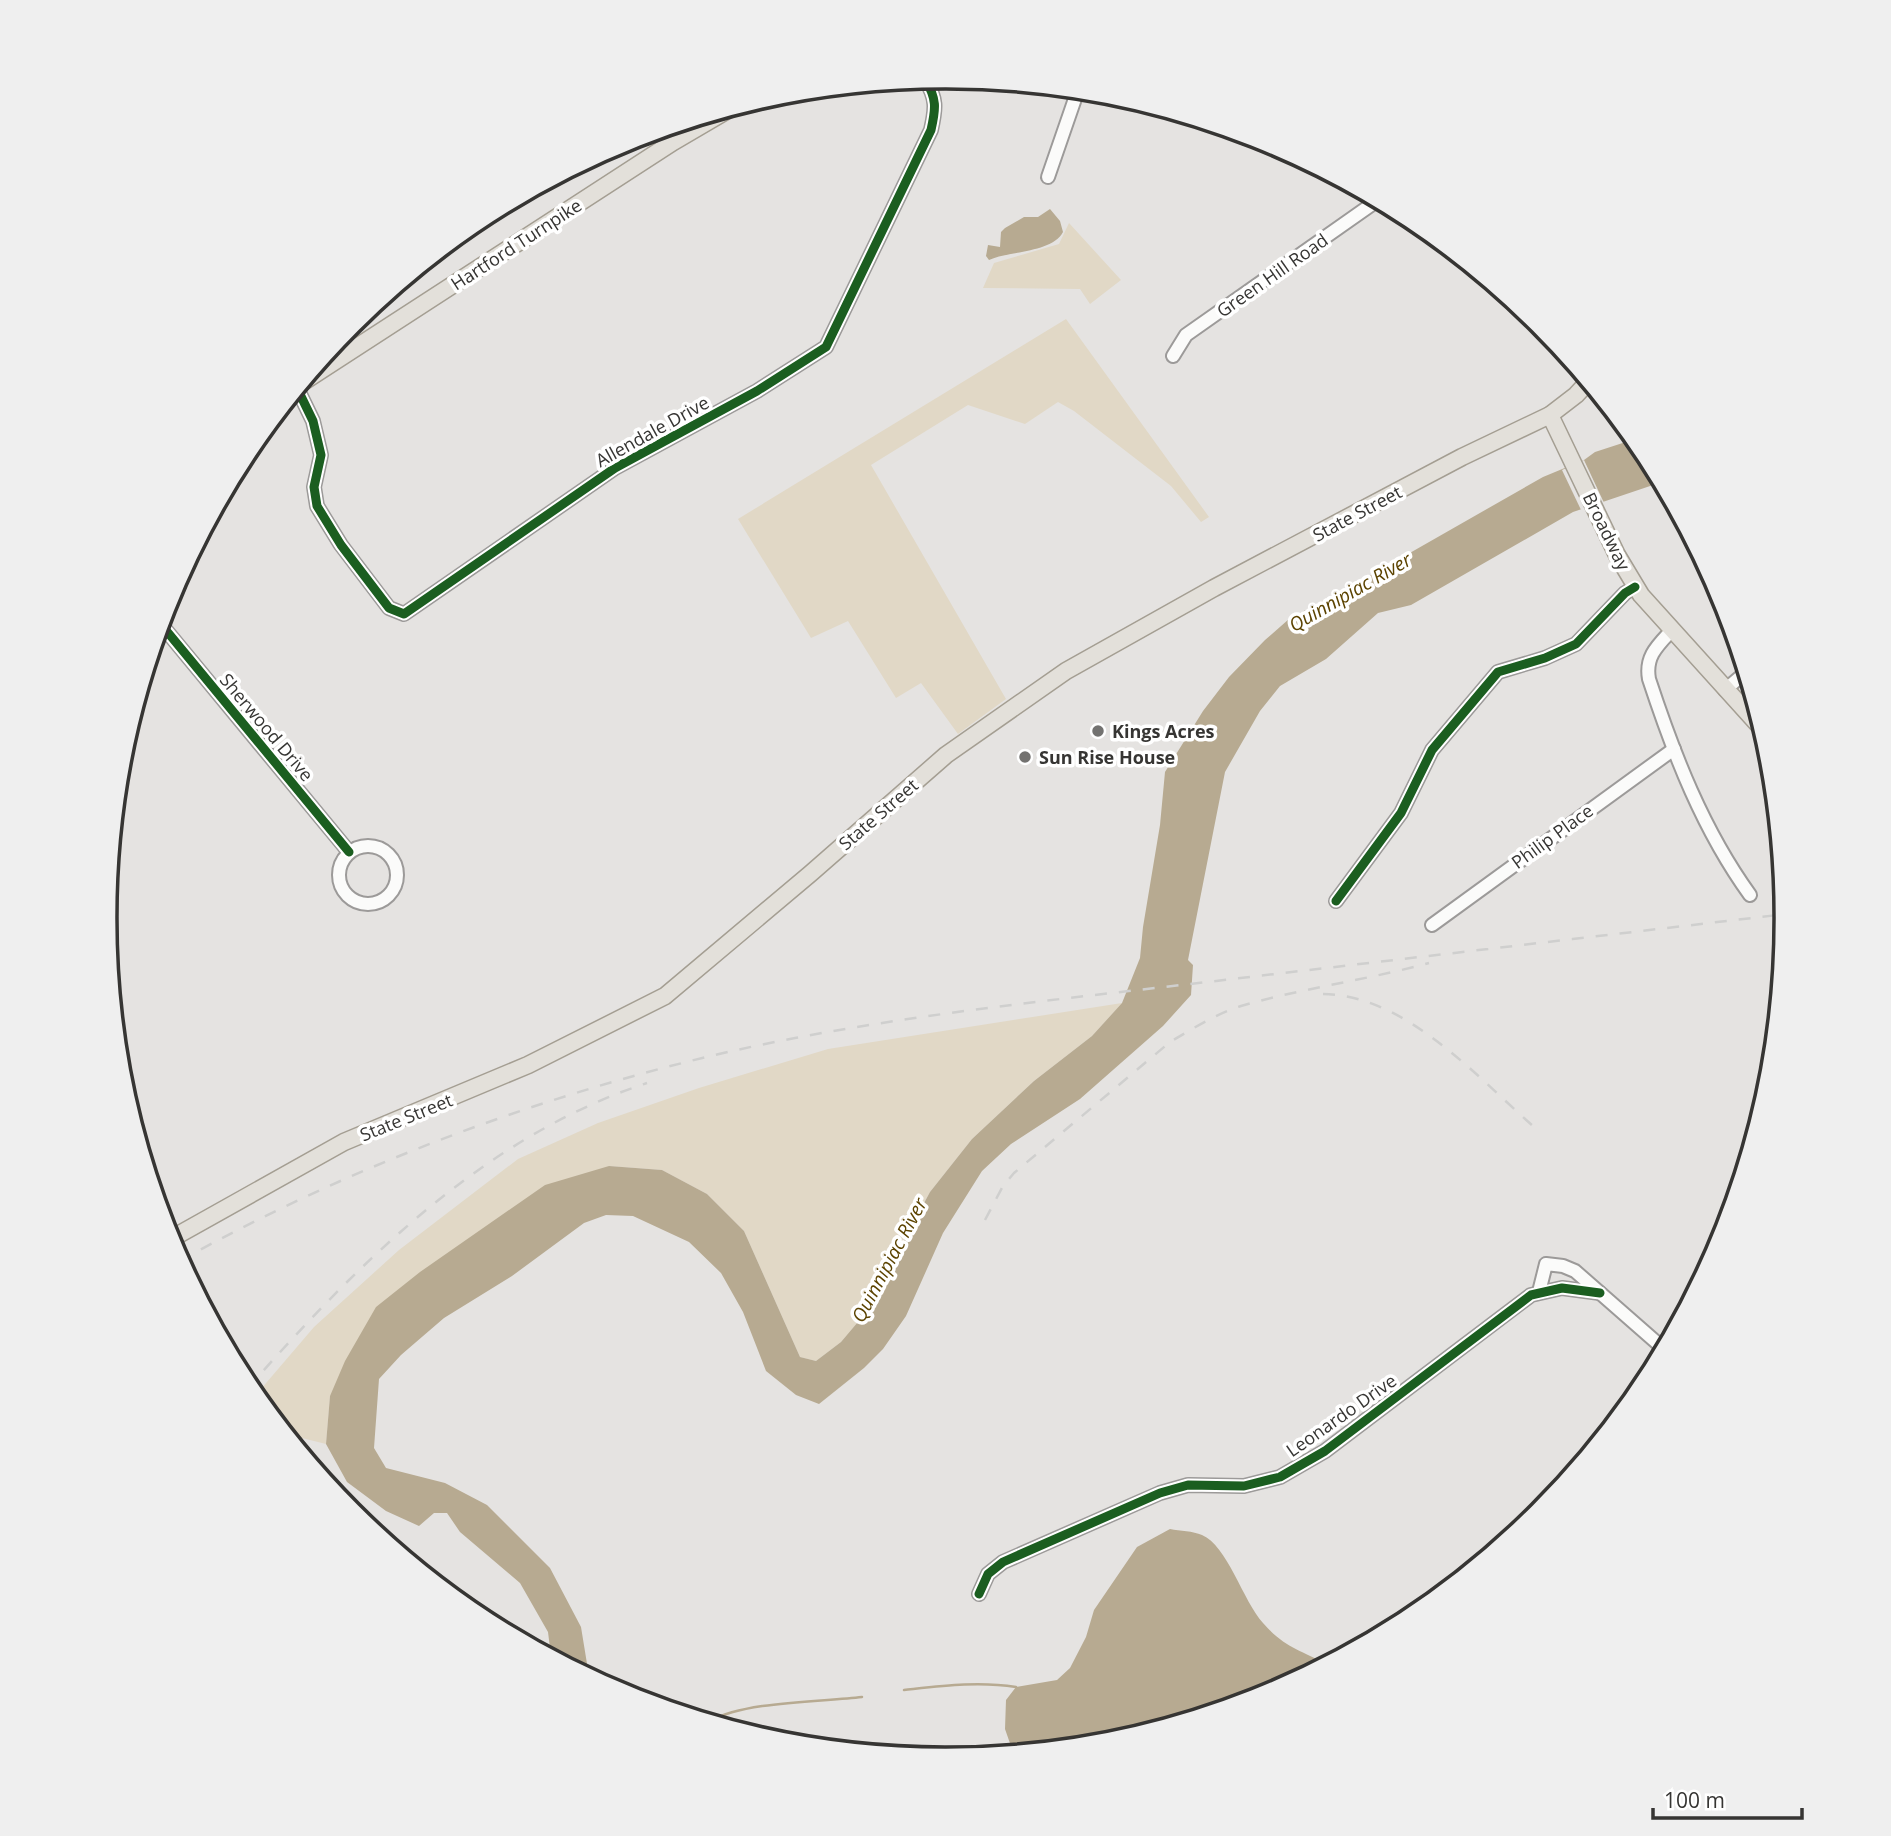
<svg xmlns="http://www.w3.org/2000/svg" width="1891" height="1836" font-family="'Open Sans',sans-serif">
<rect width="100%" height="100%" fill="#e5e3e1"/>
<g fill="#e1d8c6">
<polygon points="1069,223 1121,280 1090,304 1080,289 983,288 994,263 1059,244"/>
<polygon points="1066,319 1209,517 1201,522 1171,486 1074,411 1058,402 1025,424 968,405 871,465 1006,699 958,734 921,683 896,698 848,621 811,638 738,519"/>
<polygon points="1122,1003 1092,1036 1034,1081 972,1139 930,1192 863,1316 841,1342 816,1361 800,1357 744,1231 707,1194 662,1170 609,1166 330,1396 326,1444 286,1434 255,1396 314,1327 399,1250 518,1159 598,1123 699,1088 828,1049"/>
</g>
<g fill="#b7aa91">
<path d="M1050 209 1060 221 1063 232C1052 253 1008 251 989 260L986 256 988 245 1000 247 1001 232 1005 228 1024 217H1038Z"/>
<polygon points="1635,439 1645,451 1662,482 1573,512 1411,605 1378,613 1326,659 1280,686 1260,711 1225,772 1188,960 1193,965 1191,995 1163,1026 1080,1099 1011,1144 982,1171 943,1233 906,1316 883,1349 864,1368 819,1404 796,1395 766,1371 743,1312 721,1273 689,1242 633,1216 606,1215 584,1223 512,1276 444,1318 401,1355 379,1379 374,1448 386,1468 445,1483 487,1505 550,1568 581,1627 589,1676 551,1656 548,1632 520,1583 460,1532 447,1513 434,1513 419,1526 386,1511 347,1482 326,1444 330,1396 345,1361 376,1307 420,1272 545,1185 609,1166 662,1170 707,1194 744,1231 800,1357 816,1361 841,1342 863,1316 930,1192 972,1139 1034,1081 1092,1036 1122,1003 1140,958 1143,927 1160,825 1165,772 1203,711 1229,677 1265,640 1289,619 1380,570 1543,477 1584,460 1595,452"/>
<path d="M1170 1529C1180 1531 1193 1531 1202 1535 1227 1545 1243 1601 1263 1623 1285 1648 1299 1649 1326 1664L1267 1695 1109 1743 1013 1752 1005 1729 1006 1700 1016 1687 1057 1680 1070 1668 1086 1637 1094 1610 1137 1547Z"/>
</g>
<polygon fill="#e5e3e1" points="1584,460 1605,505 1582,512 1562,470"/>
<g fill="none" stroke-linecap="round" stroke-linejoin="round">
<g stroke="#b7aa91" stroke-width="2.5">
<path d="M904 1690C941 1686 978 1681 1016 1687"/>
<path d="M710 1721C746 1701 820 1702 862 1697"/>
</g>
<g stroke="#9c9a99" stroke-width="16">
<g id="minor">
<polyline points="1048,177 1078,90"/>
<polyline points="1173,356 1186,335 1378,200"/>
<path d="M297 388 313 421 321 455 314 487 317 506 341 545 389 608 404 614 615 468 757 391 826 347 931 130C936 108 937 99 925 79"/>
<polyline points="160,623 349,852"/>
<path d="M1671 631C1657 646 1645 657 1649 679 1674 755 1703 830 1750 895"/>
<polyline points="1725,690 1746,672"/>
<circle cx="368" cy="875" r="29"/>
<polyline points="1336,901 1401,813 1432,750 1498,672 1545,658 1576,644 1625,593 1635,587"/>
<polyline points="1432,925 1674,749"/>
<polyline points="1539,1292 1546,1264 1563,1266 1575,1271 1664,1349"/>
<polyline points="979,1594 988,1574 1003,1562 1160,1493 1188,1485 1244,1486 1280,1477 1325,1451 1531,1295 1562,1288 1600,1293"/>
</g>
</g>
<g stroke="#a49e92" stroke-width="19">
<g id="major">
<polyline points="303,382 673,142 731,108"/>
<polyline points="1550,415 1617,555 1641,595 1763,730"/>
<polyline points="169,1240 344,1142 528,1065 665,996 810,874 946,755 1066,671 1214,588 1462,457 1550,415 1576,395 1588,382"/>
</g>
</g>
<use href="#minor" stroke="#fbfbfa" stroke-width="12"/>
<use href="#major" stroke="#e3e0da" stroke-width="16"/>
<g stroke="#cfcfce" stroke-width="2.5" stroke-dasharray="12 12" stroke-linecap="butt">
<path d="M1323 994C1405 995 1475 1075 1533 1126"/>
<path d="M985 1220 1003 1186 1014 1173 1170 1042C1192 1029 1216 1014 1241 1006 1303 988 1367 980 1429 963"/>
<path d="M180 1261C363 1158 589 1077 795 1038 937 1011 1081 997 1224 980 1411 958 1599 936 1786 914"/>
<path d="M248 1388C358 1263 485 1136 647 1083"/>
</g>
<g stroke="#fff" stroke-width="13">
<g id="cycleway">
<path d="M297 388 313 421 321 455 314 487 317 506 341 545 389 608 404 614 615 468 757 391 826 347 931 130C936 108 937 99 925 79"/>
<polyline points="160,623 349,852"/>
<polyline points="1336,901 1401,813 1432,750 1498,672 1545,658 1576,644 1625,593 1635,587"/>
<polyline points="979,1594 988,1574 1003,1562 1160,1493 1188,1485 1244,1486 1280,1477 1325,1451 1531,1295 1562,1288 1600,1293"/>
</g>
</g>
<use href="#cycleway" stroke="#1b5e20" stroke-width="9"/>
</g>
<g fill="#737270" stroke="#fff" stroke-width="2.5">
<circle cx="1098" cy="731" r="7"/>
<circle cx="1025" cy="757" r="7"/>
</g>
<g text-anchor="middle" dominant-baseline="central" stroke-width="7" stroke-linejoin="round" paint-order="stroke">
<g font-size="18" fill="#363533" stroke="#fff">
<text transform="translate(516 244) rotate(-33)">Hartford Turnpike</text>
<text transform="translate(1272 275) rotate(-35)">Green Hill Road</text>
<text transform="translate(652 431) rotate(-29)">Allendale Drive</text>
<text transform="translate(1357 513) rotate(-28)">State Street</text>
<text transform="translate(1607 531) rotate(64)">Broadway</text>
<text transform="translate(267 727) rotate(50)">Sherwood Drive</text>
<text transform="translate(878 814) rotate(-41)">State Street</text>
<text transform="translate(1552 836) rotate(-36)">Philip Place</text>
<text transform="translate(406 1117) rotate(-22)">State Street</text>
<text transform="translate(1341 1415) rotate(-35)">Leonardo Drive</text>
</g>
<g font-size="18" font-weight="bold" fill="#363533" stroke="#fff" text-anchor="start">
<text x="1112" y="731">Kings Acres</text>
<text x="1039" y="757">Sun Rise House</text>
</g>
<g font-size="19" font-style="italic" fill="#5c4300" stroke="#fff">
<text transform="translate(1350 592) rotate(-30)">Quinnipiac River</text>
<text transform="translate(889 1260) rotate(-62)">Quinnipiac River</text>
</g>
</g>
<path d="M0 0H1891V1836H0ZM945 89H946A828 828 0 0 1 1774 917V919A828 828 0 0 1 946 1747H945A828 828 0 0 1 117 919V917A828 828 0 0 1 945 89Z" fill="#efefef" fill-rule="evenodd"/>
<path fill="none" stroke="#363533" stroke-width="3.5" d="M945 89H946A828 828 0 0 1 1774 917V919A828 828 0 0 1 946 1747H945A828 828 0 0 1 117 919V917A828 828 0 0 1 945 89Z"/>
<path d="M1653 1808v10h149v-10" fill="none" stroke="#363533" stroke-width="3.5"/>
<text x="1664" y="1808" font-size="21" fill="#363533" stroke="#ffffff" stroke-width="5" paint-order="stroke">100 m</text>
</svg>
